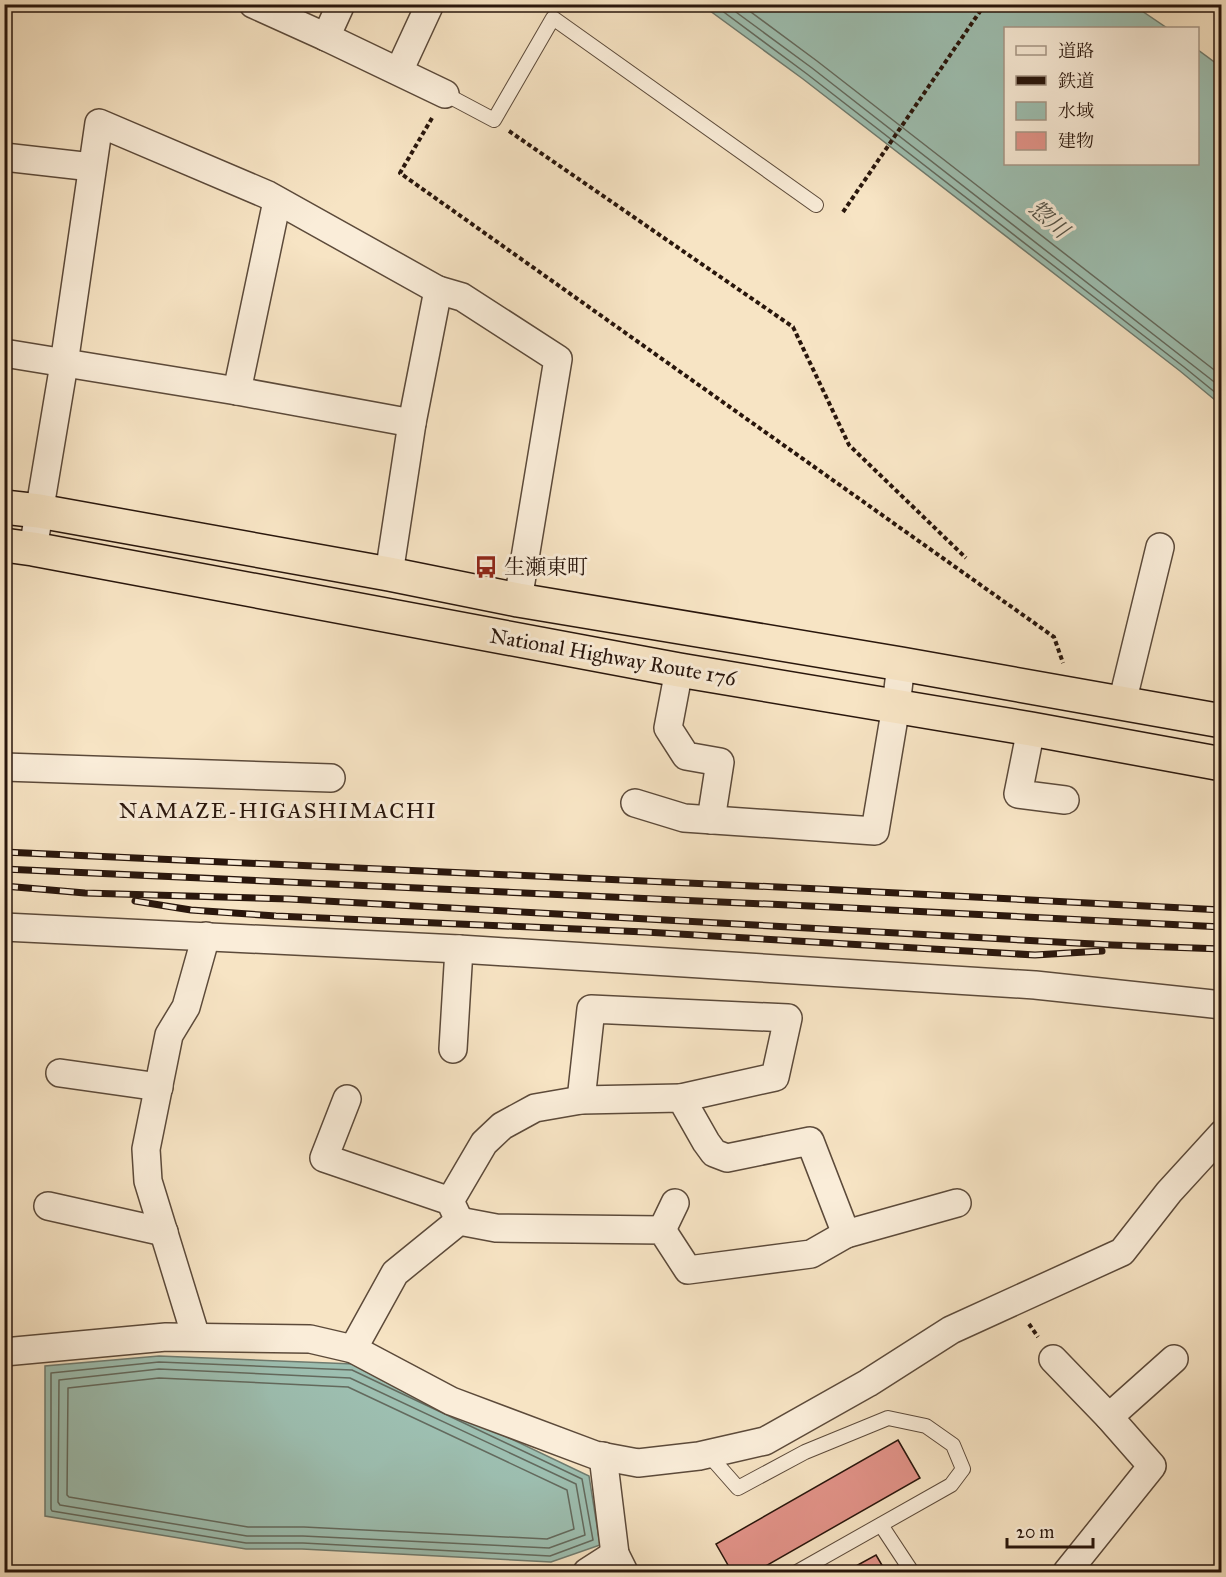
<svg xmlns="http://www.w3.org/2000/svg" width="1226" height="1577" font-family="'IM FELL Great Primer','Noto Serif JP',serif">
<rect width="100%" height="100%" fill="#f7e4c4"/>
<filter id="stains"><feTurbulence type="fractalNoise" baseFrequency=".00333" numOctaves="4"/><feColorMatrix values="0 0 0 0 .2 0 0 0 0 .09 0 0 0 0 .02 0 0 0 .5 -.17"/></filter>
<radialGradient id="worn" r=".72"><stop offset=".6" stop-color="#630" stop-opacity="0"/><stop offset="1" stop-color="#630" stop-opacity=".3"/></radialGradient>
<g fill="#9dbfb1" stroke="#6f7b6f" stroke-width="1.5">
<polygon points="702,5 1133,5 1167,28 1006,28 1006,164 1198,164 1198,50 1221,67 1221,405 1180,371 803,79"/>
<polygon points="159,1356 354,1364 589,1476 600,1545 551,1562 302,1549 246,1549 45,1516 45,1366"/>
</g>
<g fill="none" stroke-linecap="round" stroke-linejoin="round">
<g stroke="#636a5e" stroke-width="1.5">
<polyline points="713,4 807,74 1184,367 1222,398"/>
<polyline points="725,4 812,68 1222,388"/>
<polyline points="740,4 817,61 1222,376"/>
<polygon points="159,1362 352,1370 582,1479 593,1540 550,1556 303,1543 246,1543 52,1511 51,1509 51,1373"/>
<polygon points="159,1369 350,1378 576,1484 585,1535 549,1548 303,1536 247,1536 60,1505 58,1502 59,1380"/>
<polygon points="159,1378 348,1387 567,1490 574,1529 547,1539 304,1527 248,1527 69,1497 67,1495 68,1388"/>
</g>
</g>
<g fill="#e29389" stroke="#29160c" stroke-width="1.5">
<polygon points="898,1440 920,1478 755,1572 732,1572 716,1544"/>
<polygon points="876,1555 886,1572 845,1572"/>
</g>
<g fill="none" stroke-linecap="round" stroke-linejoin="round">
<g stroke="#5c4a3a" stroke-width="16">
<g id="service">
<polyline points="445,94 494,120 553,18 816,205"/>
<polyline points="708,1454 738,1488 805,1452 888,1418 926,1426 953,1445 963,1469 951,1485 797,1572"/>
<polyline points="881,1525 912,1572"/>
</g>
</g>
<g stroke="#5c4a3a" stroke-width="30">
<g id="minor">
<polyline points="253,4 326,37 445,94"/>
<polyline points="326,37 341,4"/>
<polyline points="399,71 430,4"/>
<polyline points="4,157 92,167"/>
<polyline points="438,290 462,297 558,359 518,600"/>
<polyline points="4,353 237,391 412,423"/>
<polyline points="237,391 277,201"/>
<polyline points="33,549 64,364 99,123 268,195 438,290 412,423 389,574"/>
<polyline points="679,670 668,728 686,756 720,762 711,820"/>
<polyline points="1122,703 1160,547"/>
<polyline points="1031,729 1018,794 1065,800"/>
<polyline points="4,767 331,778"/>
<polyline points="635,803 684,818 875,831 896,706 901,664"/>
<polyline points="4,927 459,949 1035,985 1222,1005"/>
<polyline points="453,1049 459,949"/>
<polyline points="60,1073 159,1087"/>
<polyline points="347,1099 324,1158 450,1201 458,1218"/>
<polyline points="581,1100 591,1009 788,1018 775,1077 681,1098"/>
<polyline points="48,1206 164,1232"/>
<polyline points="662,1230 675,1203"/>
<polyline points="846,1234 957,1203"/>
<polyline points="196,1337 148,1181 146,1149 169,1035 186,1007 206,936"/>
<polyline points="353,1349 395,1273 459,1221 496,1228 662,1230 688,1270 811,1254 846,1234 810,1141 727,1158 714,1153 706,1142 681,1098 581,1100 535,1108 502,1126 484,1143 450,1201"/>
<polyline points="4,1352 166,1337 310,1339 353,1349 451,1401 595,1455 638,1463 699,1456 765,1441 868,1383 951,1330 1122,1252 1169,1192 1222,1134"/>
<polyline points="1053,1359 1109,1417 1152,1466 1067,1572"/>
<polyline points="1109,1417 1174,1359"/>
<polyline points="603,1456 615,1554"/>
<polyline points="587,1572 615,1554 624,1572"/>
</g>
</g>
<g stroke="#29160c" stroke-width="36">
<g id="trunk">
<polyline points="4,507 39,511 389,574 518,600 901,664 1222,721"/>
<polyline points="4,545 33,549 679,670 1031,729 1222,764"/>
</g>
</g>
<g stroke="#29160c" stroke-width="4" stroke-dasharray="4.5 3" stroke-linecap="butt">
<polyline points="432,118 400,173 1054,637 1063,663"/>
<polyline points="509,131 793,327 849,445 966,558"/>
<polyline points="843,212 985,4"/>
<polyline points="1029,1324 1038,1337"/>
</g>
<use href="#service" stroke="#faedd9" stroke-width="14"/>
<use href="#minor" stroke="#faedd9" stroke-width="27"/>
<use href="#trunk" stroke="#f7e4c4" stroke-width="33"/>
<g stroke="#29160c" stroke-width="7">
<g id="rail">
<polyline points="4,852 820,889 1222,910"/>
<polyline points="4,869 831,907 1222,927"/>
<polyline points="4,886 85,893 289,899 1112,945 1222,949"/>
<polyline points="135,901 191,910 276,916 645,932 1035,955 1102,951"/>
</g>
</g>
<use href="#rail" stroke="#faedd9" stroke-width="4.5" stroke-dasharray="14" stroke-linecap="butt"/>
</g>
<defs>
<g id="bus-bare" transform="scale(1.8)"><path d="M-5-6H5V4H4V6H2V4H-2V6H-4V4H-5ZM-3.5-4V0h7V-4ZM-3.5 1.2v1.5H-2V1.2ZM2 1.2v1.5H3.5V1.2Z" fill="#8f2418" stroke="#faedd9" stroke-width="2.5" paint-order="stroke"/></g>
</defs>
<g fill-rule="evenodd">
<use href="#bus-bare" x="486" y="567"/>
</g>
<g text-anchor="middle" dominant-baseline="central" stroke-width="6" stroke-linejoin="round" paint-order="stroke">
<g font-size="21" fill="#29160c" stroke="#faedd9" text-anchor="start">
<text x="504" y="567">生瀬東町</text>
</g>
<g font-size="21" fill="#29160c" stroke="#faedd9">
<text transform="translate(613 657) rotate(10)">National Highway Route 176</text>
</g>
<g font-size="22" font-style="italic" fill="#525146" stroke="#faedd9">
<text transform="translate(1049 219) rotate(41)">惣川</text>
</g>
<g font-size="22" letter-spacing="1.5" fill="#29160c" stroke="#faedd9">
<text x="278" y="810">NAMAZE-HIGASHIMACHI</text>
</g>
</g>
<rect width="1226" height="1577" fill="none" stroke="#f7e4c4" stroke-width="24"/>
<rect x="6" y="6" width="1214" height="1565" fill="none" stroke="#29160c" stroke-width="3"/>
<rect x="12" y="12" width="1202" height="1553" fill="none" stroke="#29160c" stroke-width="1.5"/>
<rect x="1004" y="27" width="195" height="138" fill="#faedd9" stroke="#a69787" stroke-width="1.5"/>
<rect x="1016" y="46" width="30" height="9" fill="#faedd9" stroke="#a69787" stroke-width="1.5"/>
<text x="1058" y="57" font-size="18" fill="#29160c">道路</text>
<rect x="1016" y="76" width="30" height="9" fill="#29160c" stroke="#a69787" stroke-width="1.5"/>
<text x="1058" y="87" font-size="18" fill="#29160c">鉄道</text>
<rect x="1016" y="102" width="30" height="18" fill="#9dbfb1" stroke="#a69787" stroke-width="1.5"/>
<text x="1058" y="117" font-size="18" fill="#29160c">水域</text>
<rect x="1016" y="132" width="30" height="18" fill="#e29389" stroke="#a69787" stroke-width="1.5"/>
<text x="1058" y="147" font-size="18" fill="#29160c">建物</text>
<path d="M1007 1538v9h86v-9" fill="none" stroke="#29160c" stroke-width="3"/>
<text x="1016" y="1538" font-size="18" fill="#29160c" stroke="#faedd9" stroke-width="4.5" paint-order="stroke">20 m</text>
<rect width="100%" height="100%" filter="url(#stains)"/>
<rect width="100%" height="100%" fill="url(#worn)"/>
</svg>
